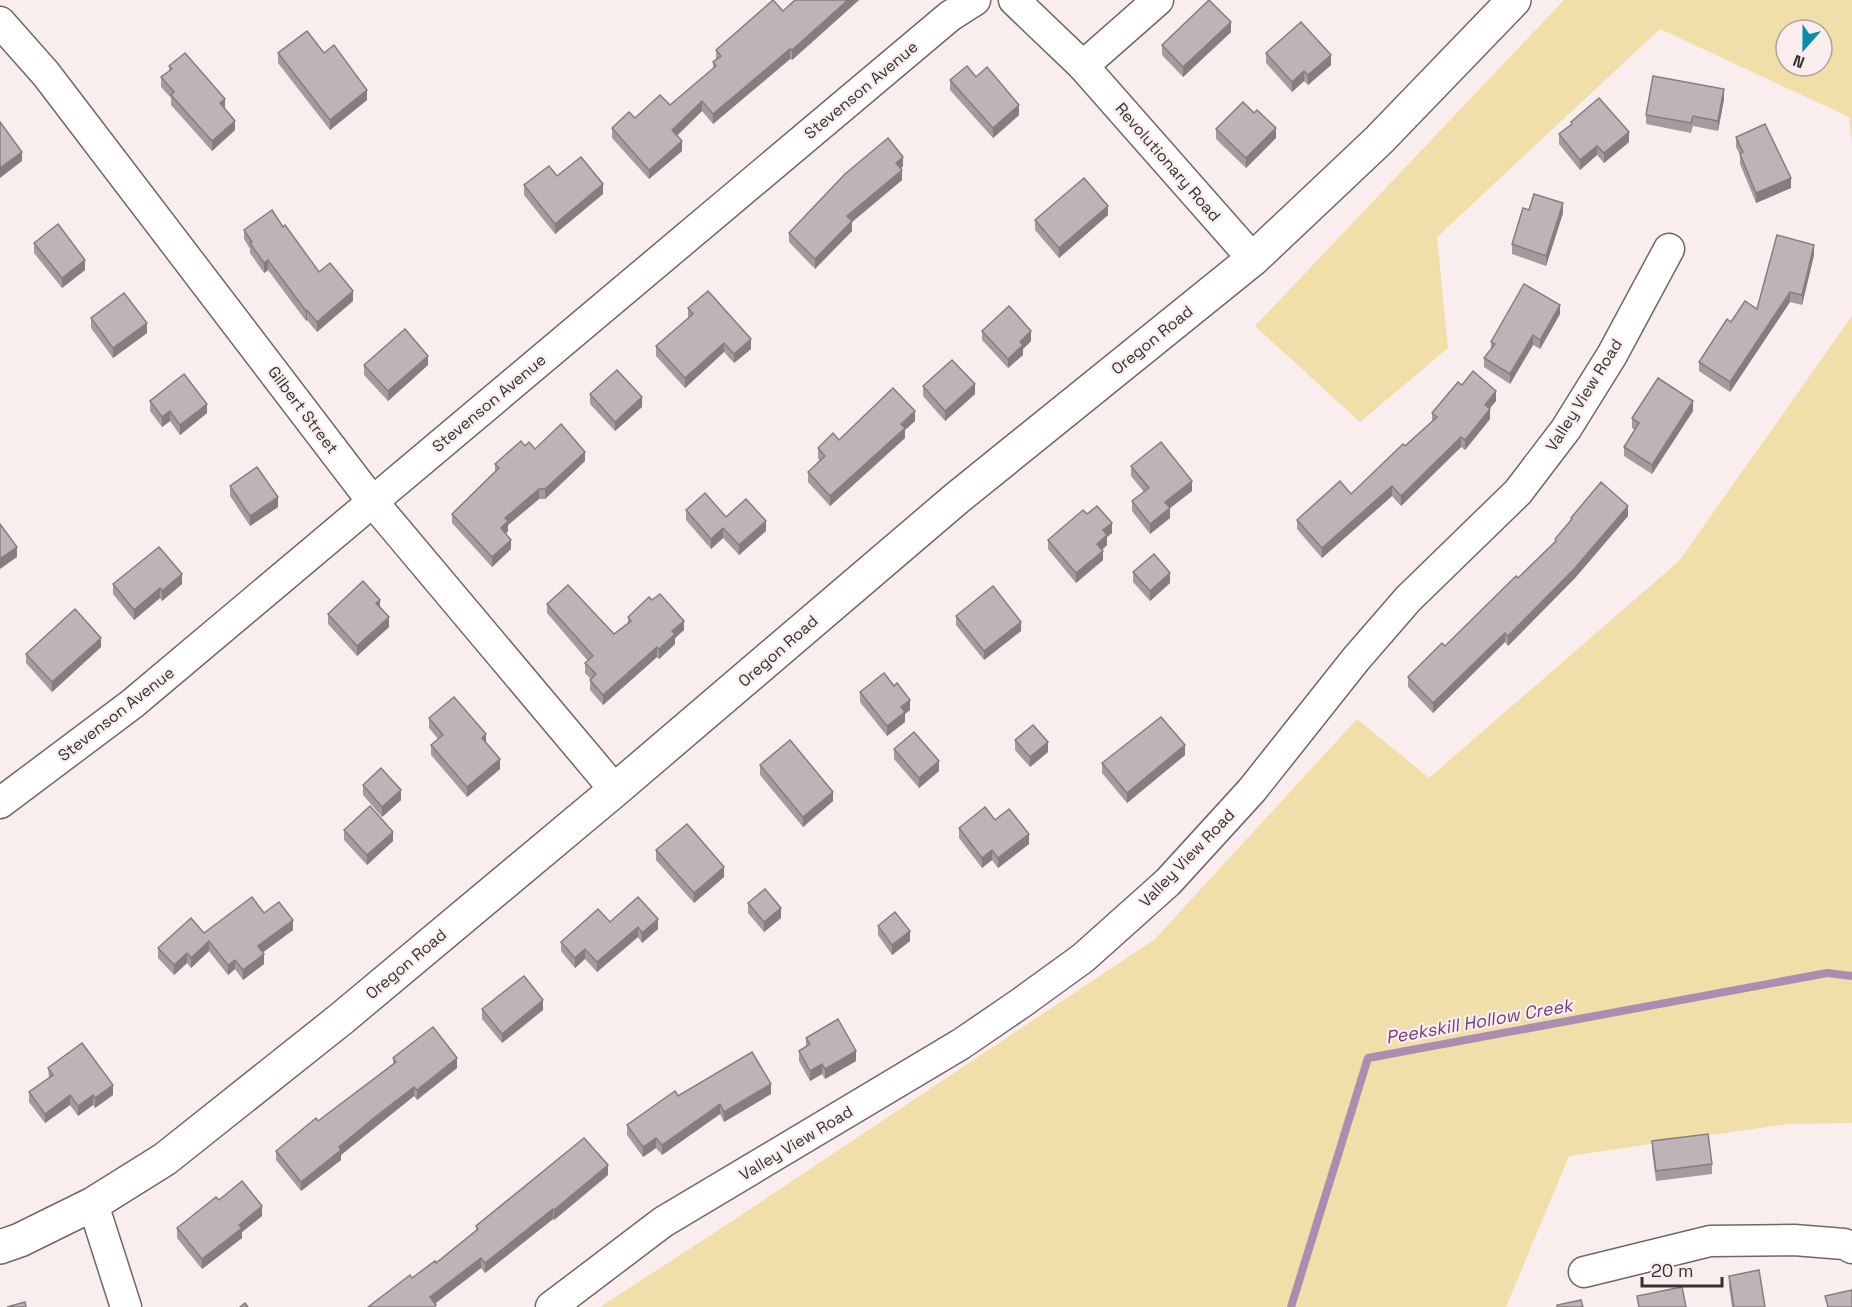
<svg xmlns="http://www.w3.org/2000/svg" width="1852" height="1307" font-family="'Space Grotesk',sans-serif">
<rect width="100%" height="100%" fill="#f9eeed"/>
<g fill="#f0dfa8" fill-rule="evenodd">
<path d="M1564 0H1852V145L1849 117 1660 29 1437 237 1448 348 1360 422 1255 326ZM1786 30H1822V66H1786Z"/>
<polygon points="1852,316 1852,1123 1787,1124 1569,1156 1506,1307 600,1307 717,1231 1155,939 1357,719 1429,778 1679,561"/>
</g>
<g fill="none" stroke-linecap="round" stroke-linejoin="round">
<polyline stroke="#ac8cb0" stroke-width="8" points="1291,1307 1368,1058 1827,973 1852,976"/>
<g stroke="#706766" stroke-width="33">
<g id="street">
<polyline points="1014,0 1083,66 1253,259"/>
<polyline points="0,22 46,74 372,501 615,790"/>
<polyline points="1083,66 1158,0"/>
<polyline points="0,803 132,704 950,16 975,0"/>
<polyline points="93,1204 126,1307"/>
<polyline points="1584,1272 1710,1241 1794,1240 1844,1244 1852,1248"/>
<polyline points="551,1307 663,1222 961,1044 1021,1003 1083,958 1168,882 1252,790 1356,659 1408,599 1518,492 1566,429 1612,355 1669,249"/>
</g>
</g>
<g stroke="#706766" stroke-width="36">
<polyline id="secondary" points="0,1247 20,1240 93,1204 165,1159 341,1019 615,790 957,498 1253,259 1379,140 1514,0"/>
</g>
<use href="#street" stroke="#fff" stroke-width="30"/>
<use href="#secondary" stroke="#fff" stroke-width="33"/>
</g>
<g fill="#a39b9d">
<polygon points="795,0 859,0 792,60 790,59 713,124 702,111 677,136 682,151 649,179 612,138 612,128 635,118 670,105 713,68 713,62 716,60 716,50 783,11"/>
<polygon points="1231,32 1183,77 1162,55 1162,45"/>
<polygon points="278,53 324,53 367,100 330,130 278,63"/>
<polygon points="1266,53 1331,65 1308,85 1304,81 1292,92 1266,63"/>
<polygon points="169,66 225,109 235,130 212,151 171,105 171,98 161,87 161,77 169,71"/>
<polygon points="976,77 1019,115 993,138 950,90 950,80"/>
<polygon points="1724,99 1718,131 1693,126 1691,133 1646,124 1646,115"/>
<polygon points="1254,113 1276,138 1246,168 1216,139 1216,129"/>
<polygon points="1571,122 1629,142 1604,163 1597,155 1580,170 1559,144 1559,134 1571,125"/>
<polygon points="1736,137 1791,188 1756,203 1740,164 1740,155 1736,147"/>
<polygon points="903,166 901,169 902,180 852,222 852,231 815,269 789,242 789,233"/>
<polygon points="557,176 603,194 555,234 524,195 524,185"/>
<polygon points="1529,210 1563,213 1546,266 1512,254 1512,244"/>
<polygon points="1108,215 1059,258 1035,230 1035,220"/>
<polygon points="283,227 319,272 353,301 317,332 307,320 306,321 268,270 264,273 250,253 250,249 244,239 244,230"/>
<polygon points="34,243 85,270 62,288 34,253"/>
<polygon points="1814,255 1802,305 1790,302 1730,392 1699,371 1699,362"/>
<polygon points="688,308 751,349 734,363 724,352 685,388 656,356 656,346 688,318"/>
<polygon points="1560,314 1540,349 1533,345 1510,384 1484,367 1484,358 1491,349 1491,342"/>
<polygon points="91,318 147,333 113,358 91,328"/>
<polygon points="982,331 1031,341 1023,349 1023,355 1008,368 982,340"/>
<polygon points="364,365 428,365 388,401 364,375"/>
<polygon points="1462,385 1496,401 1490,408 1490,419 1465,450 1461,447 1401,506 1392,496 1322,558 1297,529 1297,520 1351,494 1432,421 1432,413"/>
<polygon points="923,386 975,394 945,421 923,396"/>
<polygon points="590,394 642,407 615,431 590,404"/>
<polygon points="150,401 207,413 180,435 170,421 162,427 150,411"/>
<polygon points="1693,411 1652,474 1624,456 1624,447 1635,430 1632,428 1632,418"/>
<polygon points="915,421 905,430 905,438 830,506 808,482 808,472 820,461 818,458 818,448 839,440"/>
<polygon points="525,446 585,461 545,499 539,499 508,525 508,531 506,534 511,549 492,567 452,523 452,514 495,471 495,464"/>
<polygon points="1131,466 1192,491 1170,508 1170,518 1150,534 1132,511 1132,501 1144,492 1131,476"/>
<polygon points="230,486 278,507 250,526 230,496"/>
<polygon points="686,510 726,517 766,531 739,555 723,538 711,549 686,520"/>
<polygon points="1087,514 1112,533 1107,537 1107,545 1102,550 1103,560 1076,583 1048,549 1048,540"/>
<polygon points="1628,516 1575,578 1508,646 1505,642 1433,713 1408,687 1408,677 1445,646 1518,578 1555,542 1555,539 1571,521 1571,518"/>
<polygon points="1133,572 1170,583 1150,601 1133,582"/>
<polygon points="113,584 182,584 162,601 160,598 134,620 113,594"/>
<polygon points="547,604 614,634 628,623 628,617 684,630 675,638 675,644 659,659 657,657 603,705 590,690 590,680 591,679 585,673 585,663 588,661 547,613"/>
<polygon points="380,608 389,627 357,656 328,624 328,614"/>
<polygon points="956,616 1021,631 984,660 956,625"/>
<polygon points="101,647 52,692 26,663 26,654"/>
<polygon points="860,692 910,710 905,714 905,722 887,736 860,702"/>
<polygon points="429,718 486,743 500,769 467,797 431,755 431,745 438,739 429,728"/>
<polygon points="1015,740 1048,752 1030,767 1015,750"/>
<polygon points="894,749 939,771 919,788 894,759"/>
<polygon points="1185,755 1127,803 1102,773 1102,763"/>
<polygon points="760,765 833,801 803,827 760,775"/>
<polygon points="363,785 401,800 382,817 363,795"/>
<polygon points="995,820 1029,844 998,868 992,860 982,868 959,838 959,828"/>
<polygon points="344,830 393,841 367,865 344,840"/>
<polygon points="656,850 724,877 694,903 656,860"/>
<polygon points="748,903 781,918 764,932 748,913"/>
<polygon points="264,913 293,930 262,953 264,964 243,980 235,969 228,975 209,951 191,968 187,963 174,975 158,958 158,948"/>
<polygon points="610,922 658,929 642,943 638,937 597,972 585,959 575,968 561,951 561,942"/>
<polygon points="878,926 910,941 892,955 878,935"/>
<polygon points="482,1009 543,1010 502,1043 482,1019"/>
<polygon points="806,1038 856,1061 825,1079 822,1074 810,1081 799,1061 799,1051 806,1047"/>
<polygon points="393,1058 457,1068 417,1100 414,1096 375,1127 341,1155 341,1160 301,1191 276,1160 276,1151 318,1121 393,1064"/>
<polygon points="48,1068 113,1095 95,1108 93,1105 78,1116 70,1105 45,1123 29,1102 29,1092 49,1078"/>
<polygon points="771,1094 724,1122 720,1114 662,1155 656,1148 643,1157 627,1135 627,1125 678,1096"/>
<polygon points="1652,1141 1712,1164 1712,1174 1656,1181 1652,1151"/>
<polygon points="608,1175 554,1220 553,1219 485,1273 481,1268 435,1304 436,1307 412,1278 436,1263 476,1231 476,1226"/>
<polygon points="219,1200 262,1216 242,1232 242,1238 202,1269 177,1238 177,1228"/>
<polygon points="1729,1276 1765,1307 1732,1307 1729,1286"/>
</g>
<g fill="#857e80">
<polygon points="848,0 859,0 792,60 792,50"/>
<polygon points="1231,22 1231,32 1183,77 1183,67"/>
<polygon points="790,49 790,59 713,124 713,114"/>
<polygon points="1331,55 1331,65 1308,85 1308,75"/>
<polygon points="1304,71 1304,81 1292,92 1292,82"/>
<polygon points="1724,89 1724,99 1718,131 1718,121"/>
<polygon points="367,90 367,100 330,130 330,120"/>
<polygon points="225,99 225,108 220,103"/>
<polygon points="702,101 702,111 672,140 672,130"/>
<polygon points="1019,105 1019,115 993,138 993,128"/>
<polygon points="235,121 235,130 212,151 212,141"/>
<polygon points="1276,128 1276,138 1246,168 1246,158"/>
<polygon points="1629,132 1629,142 1604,163 1604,153"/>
<polygon points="682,141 682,151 649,179 649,170"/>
<polygon points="1597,146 1597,155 1580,170 1580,160"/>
<polygon points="22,152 22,161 0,178 0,168"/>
<polygon points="903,157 903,166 896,173 896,163"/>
<polygon points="902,170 902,180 852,222 852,231 815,269 815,259 847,216"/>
<polygon points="1791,178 1791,188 1756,203 1756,193"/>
<polygon points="603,184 603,194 555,234 555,224"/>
<polygon points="1563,203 1563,213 1546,266 1546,256"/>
<polygon points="1108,206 1108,215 1059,258 1059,248"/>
<polygon points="1814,245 1814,255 1802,305 1802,295"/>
<polygon points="85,260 85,270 62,288 62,278"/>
<polygon points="268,260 268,270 264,273 264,263"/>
<polygon points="353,291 353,301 317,332 317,322"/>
<polygon points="1790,292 1790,302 1730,392 1730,382"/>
<polygon points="1560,305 1560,314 1540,349 1540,340"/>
<polygon points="307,310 307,320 306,321 306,311"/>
<polygon points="147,323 147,333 113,358 113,348"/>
<polygon points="1031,331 1031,341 1023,349 1023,355 1008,368 1008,359 1020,342"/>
<polygon points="1533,335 1533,345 1510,384 1510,374"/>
<polygon points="751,339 751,349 734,363 734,354"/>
<polygon points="724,343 724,352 685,388 685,378"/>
<polygon points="428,356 428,365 388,401 388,391"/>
<polygon points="975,384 975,394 945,421 945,411"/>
<polygon points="1496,391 1496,401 1485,414 1485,405"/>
<polygon points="642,397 642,407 615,431 615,422"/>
<polygon points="1693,401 1693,411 1652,474 1652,465"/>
<polygon points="207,404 207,413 180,435 180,425"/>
<polygon points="1490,409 1490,419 1465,450 1465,440"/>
<polygon points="170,411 170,421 162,427 162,417"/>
<polygon points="915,411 915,421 905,430 905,438 830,506 830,496"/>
<polygon points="1461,437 1461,447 1401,506 1401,496"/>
<polygon points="585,452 585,461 545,499 545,489"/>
<polygon points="1192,481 1192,491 1165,512 1165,502"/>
<polygon points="1392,486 1392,496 1322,558 1322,548"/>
<polygon points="539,489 539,499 508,525 508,531 501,538 501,528 505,518"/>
<polygon points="278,497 278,507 250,526 250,516"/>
<polygon points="1628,506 1628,516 1575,578 1508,646 1508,636"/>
<polygon points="1170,508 1170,518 1150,534 1150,524"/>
<polygon points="766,521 766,531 739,555 739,545"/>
<polygon points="1112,523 1112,533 1107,537 1107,545 1097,554 1097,544 1103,530"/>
<polygon points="723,528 723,538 711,549 711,539"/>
<polygon points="511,540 511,549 492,567 492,557"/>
<polygon points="17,547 17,557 0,569 0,559"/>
<polygon points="1103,551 1103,560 1076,583 1076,573"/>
<polygon points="1170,573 1170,583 1150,601 1150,591"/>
<polygon points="182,574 182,584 162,601 162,591"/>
<polygon points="160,588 160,598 134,620 134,610"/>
<polygon points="380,600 380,610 376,603"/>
<polygon points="389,617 389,627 357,656 357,646"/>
<polygon points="684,621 684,630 675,638 675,644 659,659 659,649 672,631"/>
<polygon points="1021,622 1021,631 984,660 984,651"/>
<polygon points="1505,633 1505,642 1433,713 1433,703"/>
<polygon points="101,638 101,647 52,692 52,682"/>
<polygon points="657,647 657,657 603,705 603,695"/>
<polygon points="910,700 910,710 905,714 905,722 887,736 887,726 901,707"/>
<polygon points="486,734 486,744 482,738"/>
<polygon points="1048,742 1048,752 1030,767 1030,757"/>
<polygon points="1185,745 1185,755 1127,803 1127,793"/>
<polygon points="500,759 500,769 467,797 467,787"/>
<polygon points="939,761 939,771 919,788 919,778"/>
<polygon points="401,790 401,800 382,817 382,807"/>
<polygon points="833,792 833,801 803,827 803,817"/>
<polygon points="393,832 393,841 367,865 367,855"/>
<polygon points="1029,834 1029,844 998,868 998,858"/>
<polygon points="992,850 992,860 982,868 982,858"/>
<polygon points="724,867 724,877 694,903 694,893"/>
<polygon points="781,908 781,918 764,932 764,922"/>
<polygon points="658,919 658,929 642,943 642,933"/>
<polygon points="293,920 293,930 258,956 258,946"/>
<polygon points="638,927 638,937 597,972 597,962"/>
<polygon points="910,931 910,941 892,955 892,945"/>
<polygon points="209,941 209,951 191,968 191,958"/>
<polygon points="585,949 585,959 575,968 575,958"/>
<polygon points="187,953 187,963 174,975 174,965"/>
<polygon points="264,954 264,964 243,980 243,970"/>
<polygon points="235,960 235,969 228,975 228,965"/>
<polygon points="543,1000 543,1010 502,1043 502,1034"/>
<polygon points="856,1051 856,1061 825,1079 825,1069"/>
<polygon points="457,1058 457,1068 417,1100 417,1090"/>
<polygon points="822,1064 822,1074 810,1081 810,1071"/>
<polygon points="771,1084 771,1094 724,1122 724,1112"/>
<polygon points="113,1085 113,1095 95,1108 95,1098"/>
<polygon points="414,1087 414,1096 341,1155 341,1160 301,1191 301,1182 339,1147"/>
<polygon points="70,1095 70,1105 45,1123 45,1114"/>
<polygon points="93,1095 93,1105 78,1116 78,1106"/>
<polygon points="720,1104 720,1114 662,1155 662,1145"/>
<polygon points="656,1138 656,1148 643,1157 643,1147"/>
<polygon points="608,1165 608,1175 554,1220 554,1210"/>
<polygon points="262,1206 262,1216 242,1232 242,1238 202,1269 202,1259 239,1225"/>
<polygon points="553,1209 553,1219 485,1273 485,1263"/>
<polygon points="481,1258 481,1268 430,1307 430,1297"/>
</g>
<g fill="#beb4b7" stroke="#857e80" stroke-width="1.5">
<polygon points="773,0 783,11 795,0 848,0 792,50 790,49 713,114 702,101 672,130 682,141 649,170 612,128 629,112 635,118 660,95 670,105 716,66 713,62 721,56 716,50"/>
<polygon points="1209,0 1231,22 1183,67 1162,45"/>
<polygon points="1301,22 1331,55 1308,75 1304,71 1292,82 1266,53"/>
<polygon points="307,31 324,53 334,45 367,90 330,120 278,53"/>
<polygon points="185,53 225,99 220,103 235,121 212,141 171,95 174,92 161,77 172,69 169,66"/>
<polygon points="967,66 976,77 987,67 1019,105 993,128 950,80"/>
<polygon points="1653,76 1724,89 1718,121 1693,116 1691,123 1646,115"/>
<polygon points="1599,98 1629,132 1604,153 1597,146 1580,160 1559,134 1572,124 1571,122"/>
<polygon points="1243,102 1254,113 1257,110 1276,128 1246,158 1216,129"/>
<polygon points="0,122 22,152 0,168"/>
<polygon points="1765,124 1791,178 1756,193 1740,154 1743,152 1736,137"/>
<polygon points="888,138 903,157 896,163 902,170 847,216 852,221 815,259 789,233 845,174"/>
<polygon points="581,157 603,184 555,224 524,185 549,166 557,176"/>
<polygon points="1084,178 1108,206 1059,248 1035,220"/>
<polygon points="1534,194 1563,203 1546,256 1512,244 1523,208 1529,210"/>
<polygon points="272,210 283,227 285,225 319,272 330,263 353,291 317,322 307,310 306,311 268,260 264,263 250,243 252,242 244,230"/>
<polygon points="58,224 85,260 62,278 34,243"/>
<polygon points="1777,235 1814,245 1802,295 1790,292 1730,382 1699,362 1727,319 1731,322 1745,301 1757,309"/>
<polygon points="1524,284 1560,305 1540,340 1533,335 1510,374 1484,358 1495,344 1491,342"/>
<polygon points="708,291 751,339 734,354 724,343 685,378 656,346 693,314 688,308"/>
<polygon points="124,293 147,323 113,348 91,318"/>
<polygon points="1009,306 1031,331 1020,342 1023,345 1008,359 982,331"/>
<polygon points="405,329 428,356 388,391 364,365"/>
<polygon points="952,360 975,384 945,411 923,386"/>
<polygon points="617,370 642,397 615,422 590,394"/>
<polygon points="1473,371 1496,391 1485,405 1490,409 1465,440 1461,437 1401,496 1392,486 1322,548 1297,520 1340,481 1351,494 1403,444 1405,446 1437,417 1432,413 1458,382 1462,385"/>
<polygon points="184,374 207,404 180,425 170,411 162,417 150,401"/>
<polygon points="1658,378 1693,401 1652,465 1624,447 1639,423 1632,418"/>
<polygon points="893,388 915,411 901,424 905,428 830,496 808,472 825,456 818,448 833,433 839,440"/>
<polygon points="561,424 585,452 545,489 539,489 505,518 508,521 501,528 511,540 492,557 452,514 499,468 495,464 521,441 525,446 529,442 535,449"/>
<polygon points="1161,442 1192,481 1165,502 1170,508 1150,524 1132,501 1149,488 1131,466"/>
<polygon points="257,467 278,497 250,516 230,486"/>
<polygon points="1601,482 1628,506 1575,568 1508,636 1505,633 1433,703 1408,677 1442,643 1445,646 1516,576 1518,578 1556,541 1555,539 1572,519 1571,518"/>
<polygon points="705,493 726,517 746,499 766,521 739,545 723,528 711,539 686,510"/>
<polygon points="1097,506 1112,523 1103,530 1107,535 1097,544 1103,551 1076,573 1048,540 1083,510 1087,514"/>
<polygon points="0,524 17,547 0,559"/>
<polygon points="159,547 182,574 162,591 160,588 134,610 113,584"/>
<polygon points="1154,554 1170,573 1150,591 1133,572"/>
<polygon points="363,581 380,600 376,603 389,617 357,646 328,614"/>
<polygon points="568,585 614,634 631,621 628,617 649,597 652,600 660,594 684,621 672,631 675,634 659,649 657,647 603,695 590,680 596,674 585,663 593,656 547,604"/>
<polygon points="993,586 1021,622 984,651 956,616"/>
<polygon points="75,609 101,638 52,682 26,654"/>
<polygon points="884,673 894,686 897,683 910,700 901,707 905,712 887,726 860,692"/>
<polygon points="454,697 486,734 482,738 500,759 467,787 431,745 443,735 429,718"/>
<polygon points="1161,717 1185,745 1127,793 1102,763"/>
<polygon points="1033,725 1048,742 1030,757 1015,740"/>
<polygon points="914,732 939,761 919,778 894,749"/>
<polygon points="790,740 833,792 803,817 760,765"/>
<polygon points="381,768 401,790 382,807 363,785"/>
<polygon points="370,806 393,832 367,855 344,830"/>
<polygon points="985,807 995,820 1009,809 1029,834 998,858 992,850 982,858 959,828"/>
<polygon points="687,824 724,867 694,893 656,850"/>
<polygon points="765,889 781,908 764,922 748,903"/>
<polygon points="252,897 264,913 279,902 293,920 258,946 264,954 243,970 235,960 228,965 209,941 191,958 187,953 174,965 158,948 191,918 204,933"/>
<polygon points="638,897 658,919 642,933 638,927 597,962 585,949 575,958 561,942 598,909 610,922"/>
<polygon points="895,912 910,931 892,945 878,926"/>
<polygon points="524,976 543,1000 502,1034 482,1009"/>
<polygon points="838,1019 856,1051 825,1069 822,1064 810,1071 799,1051 810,1044 806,1038"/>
<polygon points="433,1027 457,1058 417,1090 414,1087 375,1117 339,1147 341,1150 301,1182 276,1151 316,1118 318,1121 396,1062 393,1058"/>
<polygon points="82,1043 113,1085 95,1098 93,1095 78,1106 70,1095 45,1114 29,1092 53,1075 48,1068"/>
<polygon points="752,1052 771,1084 724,1112 720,1104 662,1145 656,1138 643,1147 627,1125 675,1091 678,1096"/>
<polygon points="1708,1134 1712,1164 1656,1171 1652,1141"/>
<polygon points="584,1138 608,1165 554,1210 553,1209 485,1263 481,1258 430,1297 436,1305 434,1307 368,1307 410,1275 412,1278 435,1261 436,1263 478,1229 476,1226"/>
<polygon points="242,1181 262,1206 239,1225 242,1228 202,1259 177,1228 216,1197 219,1200"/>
<polygon points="1759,1270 1765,1307 1734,1307 1729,1276"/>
<polygon points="1682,1287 1686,1307 1639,1307 1637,1296"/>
<polygon points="1852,1290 1852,1307 1828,1307 1825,1296"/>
<polygon points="1581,1300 1583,1307 1557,1307 1557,1305"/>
<polygon points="25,1302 26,1307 7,1307"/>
<polygon points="245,1303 248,1307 240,1307"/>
</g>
<g text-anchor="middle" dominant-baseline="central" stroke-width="4.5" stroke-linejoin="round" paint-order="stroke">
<g font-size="16" fill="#363231" stroke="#f9eeed">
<text transform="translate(861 90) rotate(-40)">Stevenson Avenue</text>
<text transform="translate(1168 162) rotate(49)">Revolutionary Road</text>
<text transform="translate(1152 340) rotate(-39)">Oregon Road</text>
<text transform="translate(1584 395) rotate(-58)">Valley View Road</text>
<text transform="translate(489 403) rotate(-40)">Stevenson Avenue</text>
<text transform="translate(303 410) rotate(53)">Gilbert Street</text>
<text transform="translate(778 651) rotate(-41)">Oregon Road</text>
<text transform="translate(116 714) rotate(-38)">Stevenson Avenue</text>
<text transform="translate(1187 858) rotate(-46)">Valley View Road</text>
<text transform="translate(406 964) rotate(-40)">Oregon Road</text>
<text transform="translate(796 1143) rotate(-31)">Valley View Road</text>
</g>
<g font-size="18" font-style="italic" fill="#723e7d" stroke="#f9eeed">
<text transform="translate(1479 1021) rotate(-10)">Peekskill Hollow Creek</text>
</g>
</g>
<g transform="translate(1804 48) rotate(201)"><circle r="28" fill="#f9eeed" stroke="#aba3a2" stroke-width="1.5"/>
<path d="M0-4.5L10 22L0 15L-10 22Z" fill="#078cac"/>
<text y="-9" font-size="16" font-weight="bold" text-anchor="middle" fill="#363231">N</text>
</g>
<path d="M1642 1277v9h80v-9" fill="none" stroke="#363231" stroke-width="3"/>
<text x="1651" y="1277" font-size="18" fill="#363231" stroke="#f9eeed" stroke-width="4.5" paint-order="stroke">20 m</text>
</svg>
